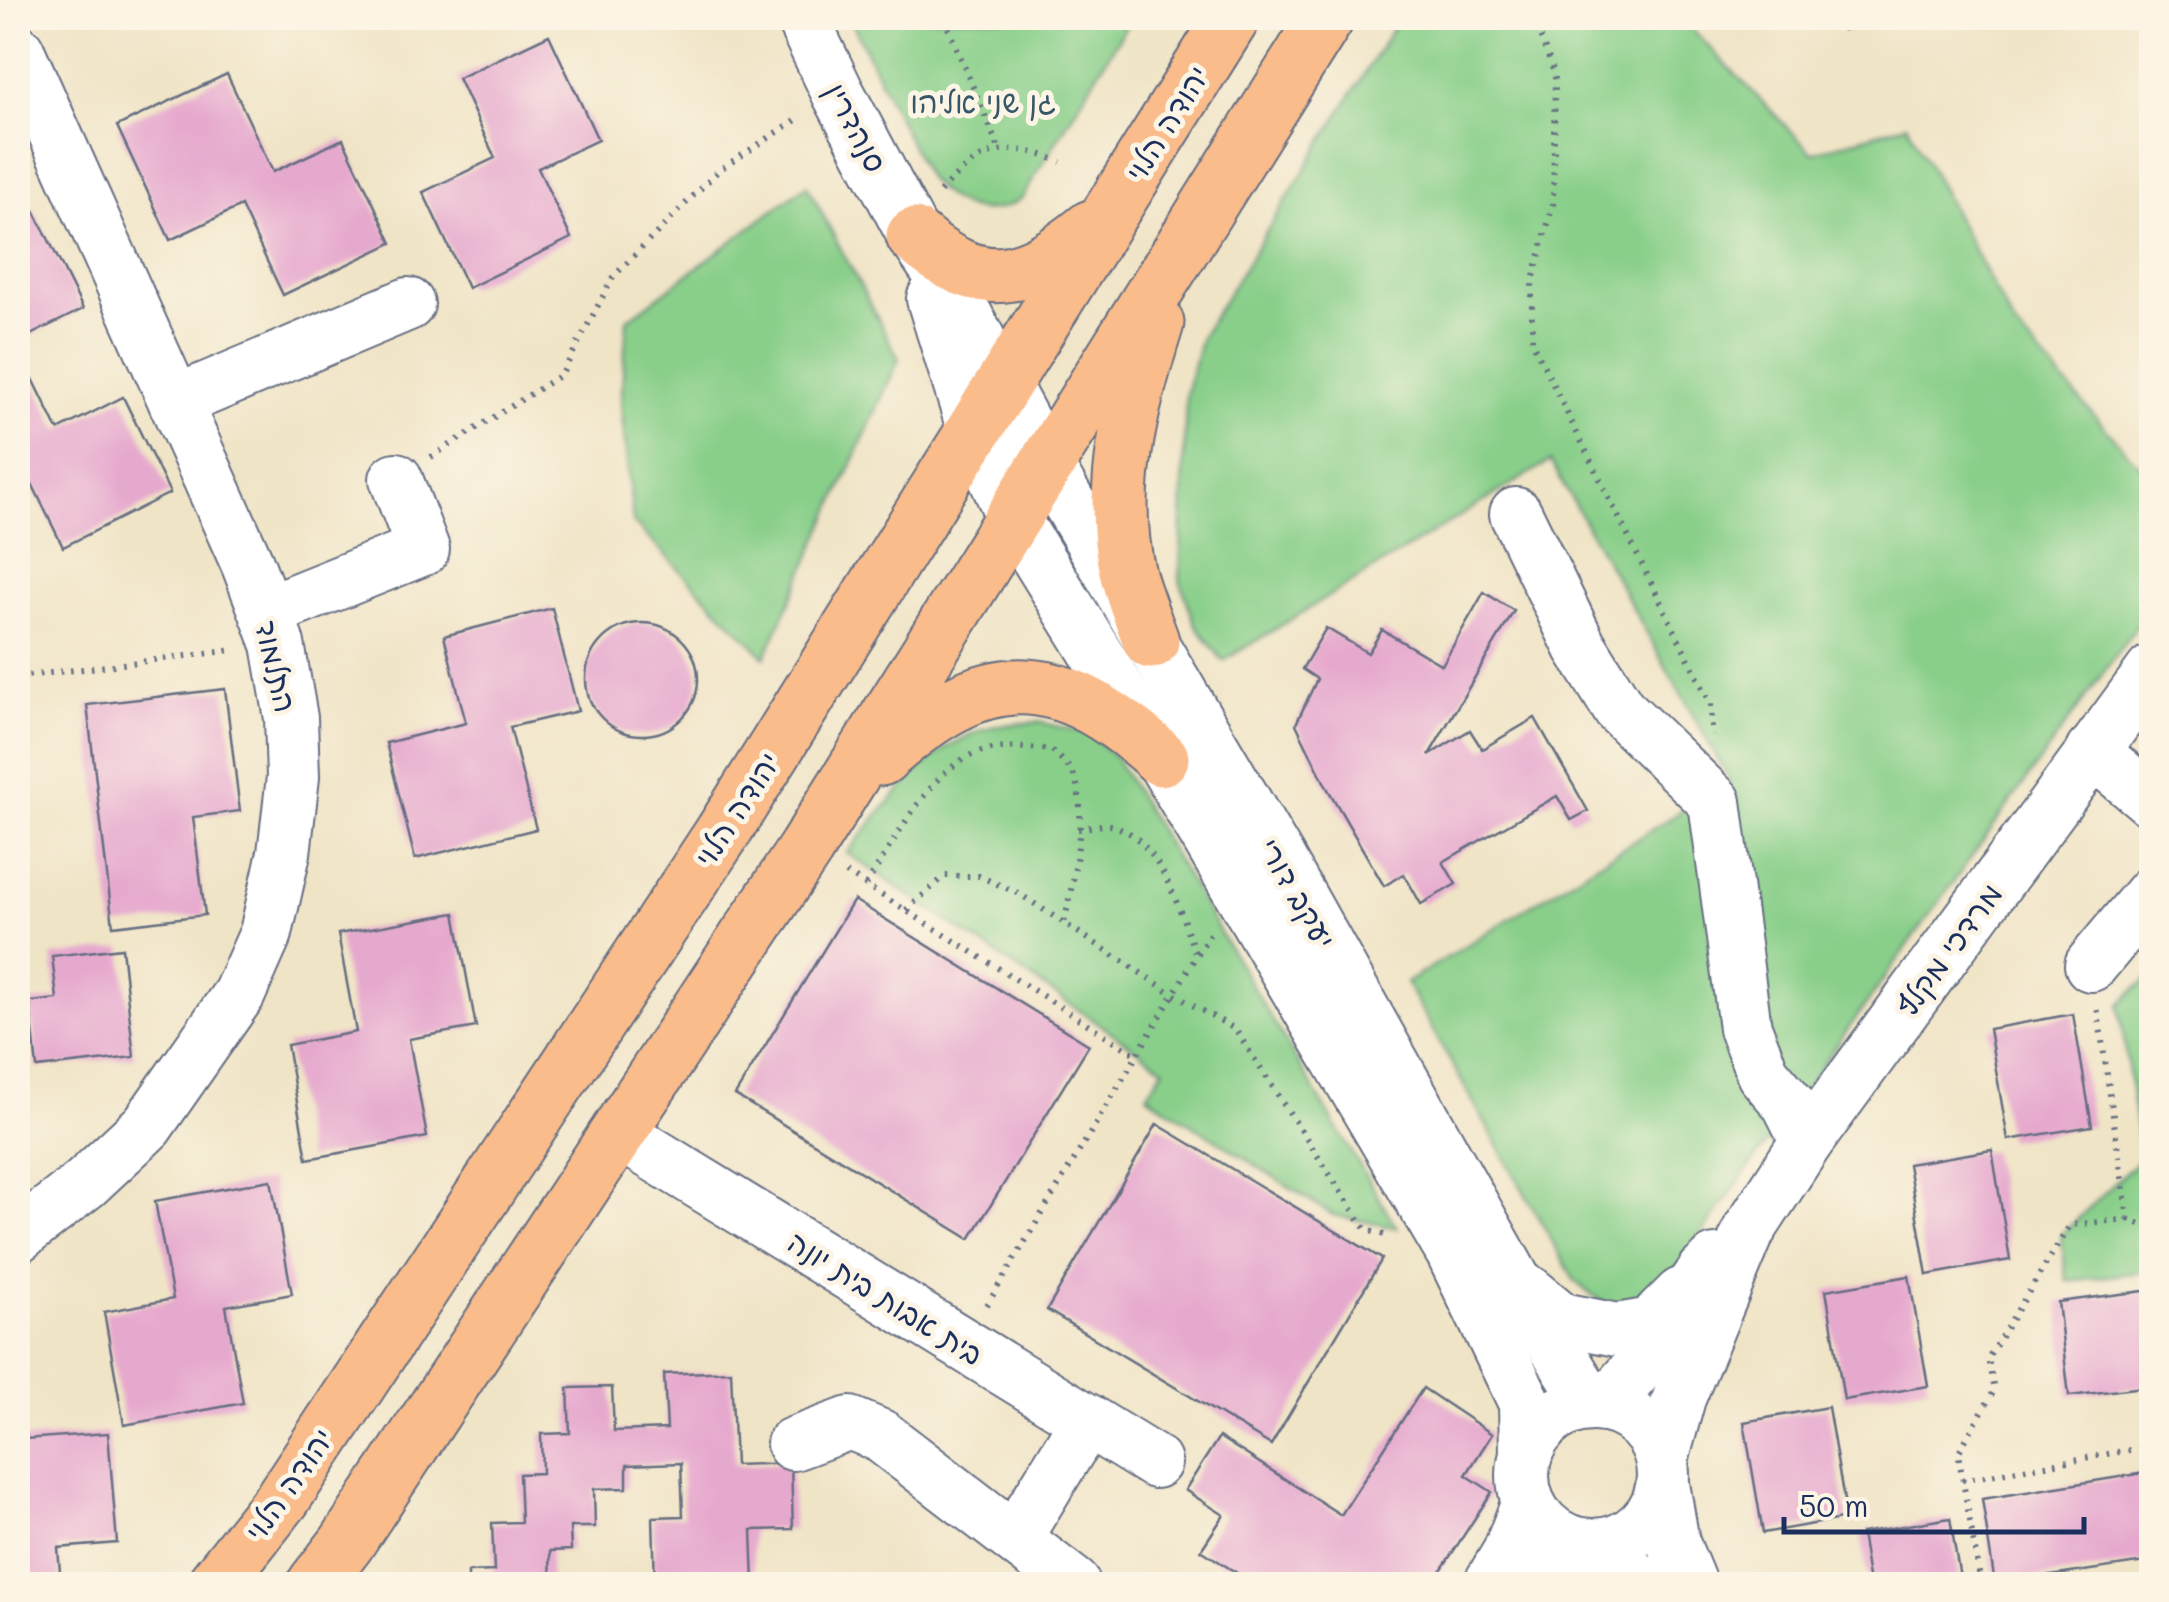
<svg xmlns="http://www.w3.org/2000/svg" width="2169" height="1602" font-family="Mali,'Playpen Sans Hebrew',sans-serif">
<rect width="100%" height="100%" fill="#fcf5e5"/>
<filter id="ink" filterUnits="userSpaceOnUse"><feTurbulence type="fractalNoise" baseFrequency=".01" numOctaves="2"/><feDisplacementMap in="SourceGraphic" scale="20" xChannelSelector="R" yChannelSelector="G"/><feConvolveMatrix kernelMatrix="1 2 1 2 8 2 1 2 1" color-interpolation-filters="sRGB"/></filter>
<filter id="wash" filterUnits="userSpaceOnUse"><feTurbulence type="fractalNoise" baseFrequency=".0048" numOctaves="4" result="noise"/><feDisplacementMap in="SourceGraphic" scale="40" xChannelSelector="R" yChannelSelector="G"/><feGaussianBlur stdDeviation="2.25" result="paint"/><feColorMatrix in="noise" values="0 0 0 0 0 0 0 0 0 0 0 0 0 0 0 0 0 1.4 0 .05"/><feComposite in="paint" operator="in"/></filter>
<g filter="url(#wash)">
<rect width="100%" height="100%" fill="#f0e4c6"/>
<g fill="#89cf8a" stroke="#527f74" stroke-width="2.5">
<path d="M850 18H1131L1022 198C987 223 951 207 926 176Z"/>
<path d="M1399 18H1681L1812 153 1907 124 2014 326 2151 479V606L1669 1279C1635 1321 1611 1314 1574 1280L1406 983 1730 781 1550 461 1223 661 1195 624 1180 580 1186 394 1201 337Z"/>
<polygon points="807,185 899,359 765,657 633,522 621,403 627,320"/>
<path d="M1037 722 1089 733 1116 759 1397 1228 1333 1215 1147 1095 1164 1068 847 853C885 808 929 744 989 728 1004 724 1021 724 1037 722Z"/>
<polygon points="2151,975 2151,1271 2067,1281 2061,1235 2141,1158 2119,1005"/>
</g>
<g id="blocks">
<g fill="#e6a9ce">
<polygon points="1841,18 1897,18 1897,19 1843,30"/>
<polygon points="549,35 598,140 538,168 571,238 468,288 423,192 495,158 458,78"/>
<polygon points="227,74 273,172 343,139 392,243 283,295 241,206 170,240 117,126"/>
<polygon points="34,210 83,309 18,341 18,218"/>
<polygon points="18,348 58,430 123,397 170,493 63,547 18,455"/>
<polygon points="1484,592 1514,611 1429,755 1470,730 1482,749 1535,718 1588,811 1571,820 1557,796 1443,862 1456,884 1421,904 1404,874 1384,886 1326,786 1296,724 1317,679 1302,669 1326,628 1368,653 1382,630 1442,665"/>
<polygon points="552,608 578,711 510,727 536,829 415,859 386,743 466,723 444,636"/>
<circle cx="642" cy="679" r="56"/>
<polygon points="225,689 240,811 193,817 205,915 113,926 87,705"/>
<polygon points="854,900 1089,1045 970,1239 735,1095"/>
<polygon points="455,913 476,1027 409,1039 427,1137 307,1159 287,1045 356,1032 338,934"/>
<polygon points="122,948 134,1057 37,1068 30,1002 57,999 52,956"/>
<polygon points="2073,1014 2092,1126 2008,1140 1989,1029"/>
<polygon points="1157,1124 1382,1259 1271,1445 1047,1310"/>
<polygon points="1992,1150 2010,1260 1927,1275 1908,1164"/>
<polygon points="271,1180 292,1294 226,1306 243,1403 124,1425 104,1312 173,1299 155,1201"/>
<polygon points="1909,1276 1928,1386 1844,1400 1826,1290"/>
<polygon points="2152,1290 2152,1386 2069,1396 2058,1302"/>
<polygon points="731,1371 735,1465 791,1463 793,1529 752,1530 754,1584 655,1584 653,1517 683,1516 681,1463 627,1465 627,1488 594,1489 595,1527 570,1527 571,1550 550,1551 551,1584 468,1584 468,1572 494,1571 492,1523 521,1522 519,1474 542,1473 541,1434 570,1433 568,1388 612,1387 614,1431 667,1429 664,1374"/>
<polygon points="1423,1388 1492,1434 1466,1475 1492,1492 1432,1584 1254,1584 1201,1550 1224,1515 1185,1490 1219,1437 1341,1515"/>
<polygon points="18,1389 20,1389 24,1439 108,1433 117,1543 58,1548 61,1584 18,1584"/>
<polygon points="1828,1407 1847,1518 1763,1533 1744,1422"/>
<polygon points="2151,1472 2152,1561 1995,1584 1982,1499"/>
<polygon points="1950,1518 1961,1584 1869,1584 1861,1533"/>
</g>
</g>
</g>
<g filter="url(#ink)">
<use href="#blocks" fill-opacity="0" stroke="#666e82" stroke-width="2.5"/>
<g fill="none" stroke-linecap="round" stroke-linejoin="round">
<g stroke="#666e82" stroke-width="56">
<g id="minor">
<polyline points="802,18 838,93 914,236 960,304 1046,464 1280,861 1515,1281 1591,1404"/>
<polyline points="18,51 248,565 278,644 291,718 293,777 284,853 266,933 239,994 147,1126 85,1184 18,1236"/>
<polyline points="933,299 974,431 1013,518 1161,758 1452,1252 1525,1403 1526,1454"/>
<polyline points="175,402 408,304"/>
<polyline points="1516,514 1580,646 1619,709 1715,802 1745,1028 1763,1074 1788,1103 1807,1141"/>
<polyline points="266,612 423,549 396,479"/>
<polyline points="2092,751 2152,801"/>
<polyline points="2091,965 2152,892"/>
<polyline points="617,1132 1155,1462"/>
<polyline points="1528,1291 1562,1319 1617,1330 1651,1324 1681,1294"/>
<circle cx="1593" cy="1475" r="70"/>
<polyline points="1605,1406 1641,1364 1704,1271 1715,1261"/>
<polyline points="793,1444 850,1423 881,1436 1074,1584"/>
<polyline points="1662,1460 1679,1398 1749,1230 1807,1141 2152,671"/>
<polyline points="1663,1484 1673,1543 1690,1584"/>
<polyline points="1015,1538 1087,1420"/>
<polyline points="1602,1545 1641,1584"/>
<polyline points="1490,1584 1509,1552 1528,1502"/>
<polyline points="1536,1584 1581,1545"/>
</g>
</g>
<g stroke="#666e82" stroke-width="59">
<g id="major">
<path d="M914 236C982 295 1025 282 1091 228"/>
<path d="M1151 641C1143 619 1134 597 1128 575 1107 490 1131 403 1156 323"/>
<path d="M881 758C986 662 1057 664 1161 758"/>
<polyline points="215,1584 283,1498 723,832 1232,18"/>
<polyline points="315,1584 346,1544 806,848 1326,18"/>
</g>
</g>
<g stroke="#666e82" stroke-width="6" stroke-dasharray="2.5 8" stroke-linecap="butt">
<polyline points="944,18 999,149"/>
<polyline points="1533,18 1555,75 1553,204 1532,284 1532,342 1711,704 1712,736"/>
<path d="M940 192C981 148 1005 139 1061 162"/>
<polyline points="431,457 562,374 613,277 719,170 801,117"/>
<polyline points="18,677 235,650"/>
<path d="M1078 829C1087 828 1101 824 1110 825 1160 835 1181 915 1196 956"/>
<polyline points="846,873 1137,1055"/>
<path d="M866 885C893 844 932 764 982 751 1005 745 1029 748 1052 750 1059 757 1068 765 1073 774 1090 806 1072 887 1064 923"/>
<polyline points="906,910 945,876 979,876 1018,893 1173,994 1235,1029 1366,1230 1389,1236"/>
<polyline points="2128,1219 2152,1229"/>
<polyline points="987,1305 1212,930"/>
<polyline points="1962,1480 2152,1446"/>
<polyline points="1981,1584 1958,1453 1994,1391 1988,1358 2070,1225 2128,1219 2097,1006"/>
</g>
<use href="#minor" stroke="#fff" stroke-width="52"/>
<use href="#major" stroke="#fabc8b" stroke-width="55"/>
</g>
</g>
<g text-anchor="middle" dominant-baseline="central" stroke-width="10" stroke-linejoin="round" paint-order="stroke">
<g font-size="30" fill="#365769" stroke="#fcf5e5">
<text x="983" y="101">גן שני אליהו</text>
</g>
<g font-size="30" fill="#1b2f5e" stroke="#fcf5e5">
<text transform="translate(1166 123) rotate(-58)">יהודה הלוי</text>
<text transform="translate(857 127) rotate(62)">סנהדרין</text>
<text transform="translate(277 666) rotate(77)">התלמוד</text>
<text transform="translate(736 809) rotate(-57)">יהודה הלוי</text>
<text transform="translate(1298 893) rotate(60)">יעקב דורי</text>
<text transform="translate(1948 949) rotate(-54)">מרדכי מקלף</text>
<text transform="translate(886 1297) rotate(32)">בית אבות בית יונה</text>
<text transform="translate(288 1484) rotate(-55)">יהודה הלוי</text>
</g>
</g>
<rect width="2169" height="1602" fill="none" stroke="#fcf5e5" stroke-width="60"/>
<path d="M1784 1517v15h300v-15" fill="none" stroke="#1b2f5e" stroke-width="5"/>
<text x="1799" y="1517" font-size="30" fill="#1b2f5e" stroke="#fcf5e5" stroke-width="8" paint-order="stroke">50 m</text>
</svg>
